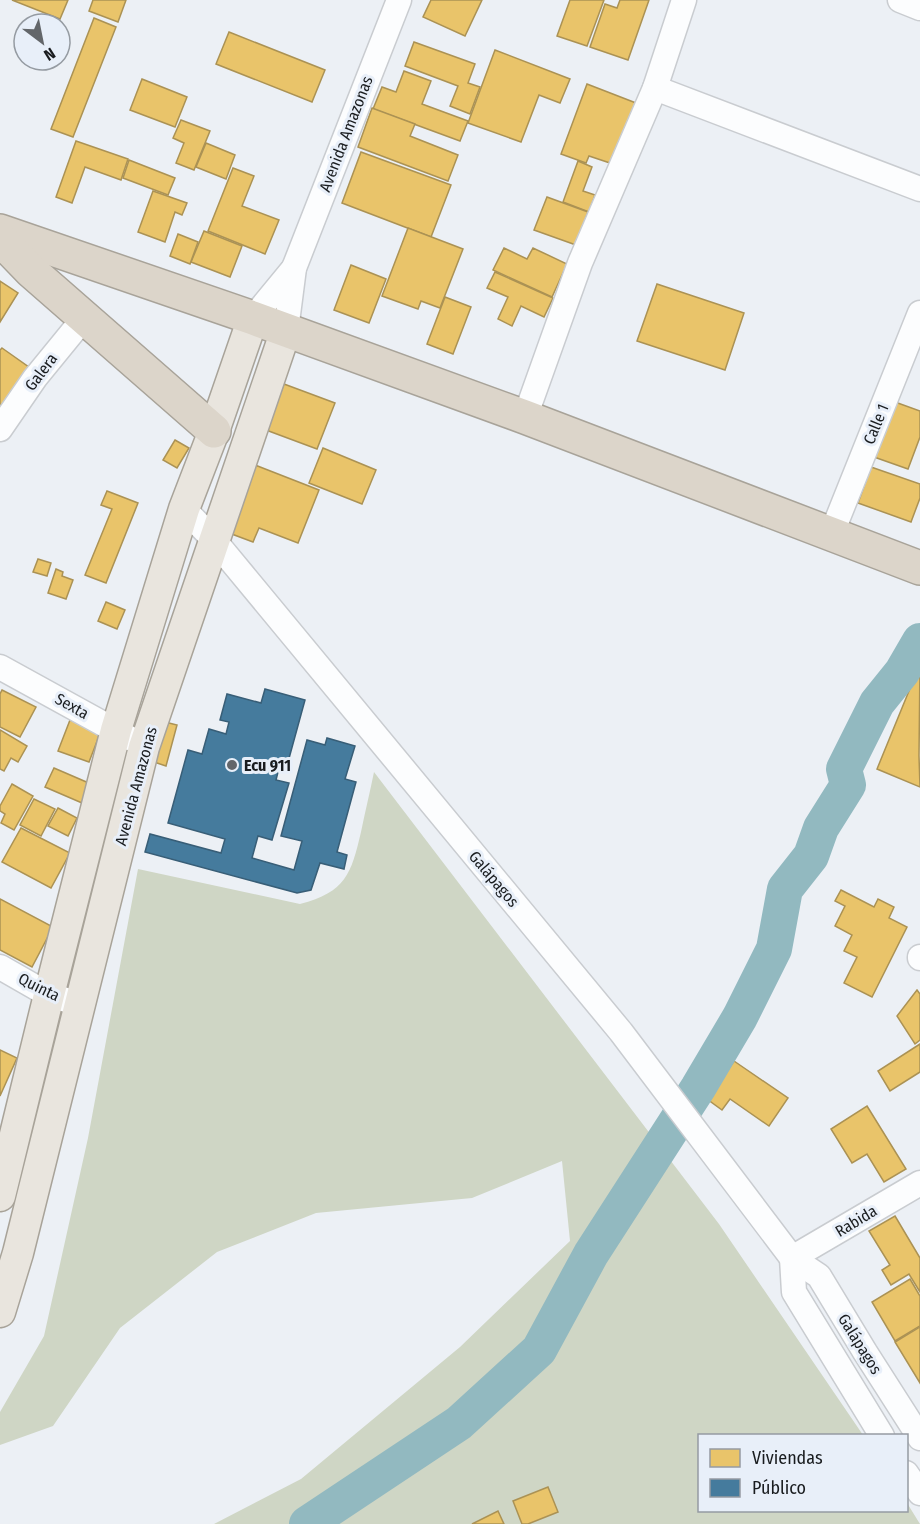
<svg xmlns="http://www.w3.org/2000/svg" width="920" height="1524" font-family="'Fira Sans Condensed',sans-serif">
<rect width="100%" height="100%" fill="#ecf0f5"/>
<path fill="#cfd6c5" d="M374 772 719 1224 863 1435 700 1436V1510H906L907 1503 920 1524H214L301 1479 460 1347 570 1241 562 1161 472 1198 316 1213 217 1252 120 1328 53 1426 0 1445V1412L44 1336 88 1138 138 869 300 904C346 892 351 874 361 832 365 812 370 792 374 772Z"/>
<g fill="#e9c46a" stroke="#ab9254" stroke-width="1.5">
<polygon points="12,0 68,0 60,19"/>
<polygon points="93,0 126,0 118,22 89,11"/>
<polygon points="431,0 482,0 465,36 423,17"/>
<polygon points="570,0 604,0 587,46 557,36"/>
<polygon points="620,0 649,0 628,60 590,47 605,4 617,8"/>
<polygon points="94,18 116,27 73,137 51,129"/>
<polygon points="229,32 325,70 312,102 216,64"/>
<polygon points="414,42 475,64 468,83 480,87 470,114 450,106 458,86 405,66"/>
<polygon points="495,50 570,79 560,103 539,95 521,142 468,123"/>
<polygon points="404,71 431,81 422,104 468,121 460,141 373,109 382,87 396,92"/>
<polygon points="142,79 187,97 175,127 130,110"/>
<polygon points="587,84 636,103 613,164 589,156 586,163 561,154"/>
<polygon points="372,108 415,124 410,136 458,155 448,181 358,147"/>
<polygon points="181,120 210,131 194,170 176,163 184,143 173,138"/>
<polygon points="76,141 128,159 121,180 85,167 72,203 56,197"/>
<polygon points="206,143 235,155 226,179 196,167"/>
<polygon points="361,152 451,185 431,237 342,203"/>
<polygon points="129,160 175,178 168,195 123,178"/>
<polygon points="578,161 592,167 583,191 595,195 589,212 563,202"/>
<polygon points="233,168 254,176 242,206 279,220 265,254 208,231"/>
<polygon points="153,191 187,203 182,215 175,212 165,242 138,232"/>
<polygon points="547,197 588,212 576,245 534,230"/>
<polygon points="408,228 463,249 440,308 421,301 418,309 382,296"/>
<polygon points="204,231 242,246 230,277 191,262"/>
<polygon points="178,234 198,242 190,264 170,256"/>
<polygon points="504,248 527,259 533,248 567,264 552,297 493,270"/>
<polygon points="351,265 386,279 369,323 334,310"/>
<polygon points="495,272 553,298 544,317 521,306 512,326 498,319 508,297 487,288"/>
<polygon points="0,281 18,293 0,322"/>
<polygon points="657,284 744,313 725,370 637,341"/>
<polygon points="445,297 471,307 453,354 427,344"/>
<polygon points="2,348 33,370 0,416 0,350"/>
<polygon points="284,384 335,403 317,449 266,430"/>
<polygon points="895,402 920,411 920,437 908,469 874,457"/>
<polygon points="175,440 189,448 177,468 163,460"/>
<polygon points="323,448 376,470 362,504 309,483"/>
<polygon points="255,465 319,490 298,543 259,528 253,542 229,533"/>
<polygon points="871,467 920,484 920,498 911,522 858,503"/>
<polygon points="107,491 138,503 106,583 85,575 112,509 101,505"/>
<polygon points="38,559 51,563 47,576 33,572"/>
<polygon points="56,569 63,572 62,576 73,580 66,599 48,593"/>
<polygon points="106,602 125,610 117,629 98,621"/>
<polygon points="920,664 919,756 920,787 877,769"/>
<polygon points="2,690 36,707 20,737 0,727 0,694"/>
<polygon points="70,720 101,731 89,762 58,751"/>
<polygon points="165,722 177,725 166,766 154,762"/>
<polygon points="0,730 27,746 18,762 11,758 4,771 0,769"/>
<polygon points="54,768 91,784 82,803 45,787"/>
<polygon points="12,784 33,796 14,830 1,823 5,814 0,811 0,806"/>
<polygon points="34,799 55,809 41,836 20,825"/>
<polygon points="58,808 77,818 68,836 48,826"/>
<polygon points="21,828 70,853 51,888 2,862"/>
<polygon points="841,890 874,907 878,899 894,907 889,918 907,927 872,997 844,983 857,957 844,951 852,935 835,926 845,906 835,901"/>
<polygon points="0,899 53,927 32,967 0,950"/>
<polygon points="917,990 920,994 920,1040 915,1044 897,1016"/>
<polygon points="920,1044 920,1072 890,1091 878,1071"/>
<polygon points="0,1050 17,1058 0,1096"/>
<polygon points="734,1061 788,1098 769,1126 730,1099 722,1110 707,1099"/>
<polygon points="867,1106 906,1169 884,1182 867,1154 852,1163 831,1129"/>
<polygon points="895,1216 920,1258 920,1292 909,1274 891,1285 882,1270 890,1265 869,1231"/>
<polygon points="910,1279 920,1296 920,1326 895,1341 872,1302"/>
<polygon points="920,1327 920,1383 895,1342"/>
<polygon points="548,1487 558,1512 528,1524 522,1524 513,1501"/>
<polygon points="498,1511 504,1524 472,1524"/>
</g>
<polygon fill="#457b9d" stroke="#385e77" stroke-width="1.5" points="265,689 305,700 288,762 281,760 276,780 289,783 272,840 258,836 252,858 294,870 302,841 281,836 307,740 325,745 327,738 355,746 345,779 356,782 337,852 347,855 344,869 320,863 311,890 297,893 145,852 150,834 221,853 225,839 168,823 188,750 202,754 209,729 226,734 229,722 220,720 227,694 261,703"/>
<g fill="none" stroke-linecap="round" stroke-linejoin="round">
<polyline stroke="#92b9c0" stroke-width="36" points="307,1524 459,1423 539,1350 591,1254 698,1088 740,1017 774,949 785,889 811,856 821,828 848,785 844,769 877,703 902,672 920,641"/>
<g stroke="#c9ccd0" stroke-width="27">
<g id="minor">
<polyline points="900,0 920,8"/>
<polyline points="655,88 920,189"/>
<polyline points="253,318 294,268"/>
<polyline points="286,330 294,268 399,0"/>
<polyline points="525,417 580,263 655,88 684,0"/>
<polyline points="0,429 35,378 84,318"/>
<polyline points="184,509 214,540 621,1032 792,1258 819,1276 865,1352 920,1438"/>
<polyline points="831,535 920,313"/>
<polyline points="0,667 129,738"/>
<polyline points="920,957 920,958"/>
<polyline points="0,967 49,995 80,1004"/>
<polyline points="792,1258 794,1292 882,1436"/>
<polyline points="792,1258 920,1183"/>
<polyline points="906,1473 920,1493"/>
</g>
</g>
<g stroke="#a8a399" stroke-width="33">
<g id="major">
<polyline points="0,1196 49,995 116,730 184,509 214,431 253,318"/>
<polyline points="0,1312 18,1253 144,747 286,330"/>
</g>
</g>
<g stroke="#a8a399" stroke-width="36">
<g id="highway">
<polyline points="0,231 253,318 525,417 920,568"/>
<polyline points="0,239 31,271 214,431"/>
</g>
</g>
<use href="#minor" stroke="#fcfdfe" stroke-width="24"/>
<use href="#major" stroke="#e9e5de" stroke-width="30"/>
<use href="#highway" stroke="#dcd5ca" stroke-width="33"/>
</g>
<circle fill="#63666a" stroke="#e8eff9" stroke-width="2" cx="232" cy="765" r="6"/>
<g text-anchor="middle" dominant-baseline="central" stroke-width="6" stroke-linejoin="round" paint-order="stroke">
<g font-size="16" fill="#191c1f" stroke="#e8eff9">
<text transform="translate(346 134) rotate(-69)">Avenida Amazonas</text>
<text transform="translate(41 372) rotate(-53)">Galera</text>
<text transform="translate(876 424) rotate(-68)">Calle 1</text>
<text transform="translate(72 706) rotate(29)">Sexta</text>
<text transform="translate(136 786) rotate(-75)">Avenida Amazonas</text>
<text transform="translate(494 879) rotate(50)">Galápagos</text>
<text transform="translate(39 987) rotate(26)">Quinta</text>
<text transform="translate(856 1221) rotate(-31)">Rabida</text>
<text transform="translate(860 1344) rotate(58)">Galápagos</text>
</g>
<g font-size="16" font-weight="bold" fill="#191c1f" stroke="#e8eff9" text-anchor="start">
<text x="244" y="765">Ecu 911</text>
</g>
</g>
<rect x="698" y="1434" width="210" height="78" fill="#e8eff9" stroke="#959ba2" stroke-width="1.5"/>
<rect x="710" y="1449" width="30" height="18" fill="#e9c46a" stroke="#959ba2" stroke-width="1.5"/>
<text x="752" y="1464" font-size="18" fill="#191c1f">Viviendas</text>
<rect x="710" y="1479" width="30" height="18" fill="#457b9d" stroke="#959ba2" stroke-width="1.5"/>
<text x="752" y="1494" font-size="18" fill="#191c1f">Público</text>
<g transform="translate(42 42) rotate(148)"><circle r="28" fill="#e8eff9" stroke="#959ba2" stroke-width="1.5"/>
<path d="M0-4.5L10 22L0 15L-10 22Z" fill="#63666a"/>
<text y="-9" font-size="16" font-weight="bold" text-anchor="middle" fill="#191c1f">N</text>
</g>
</svg>
